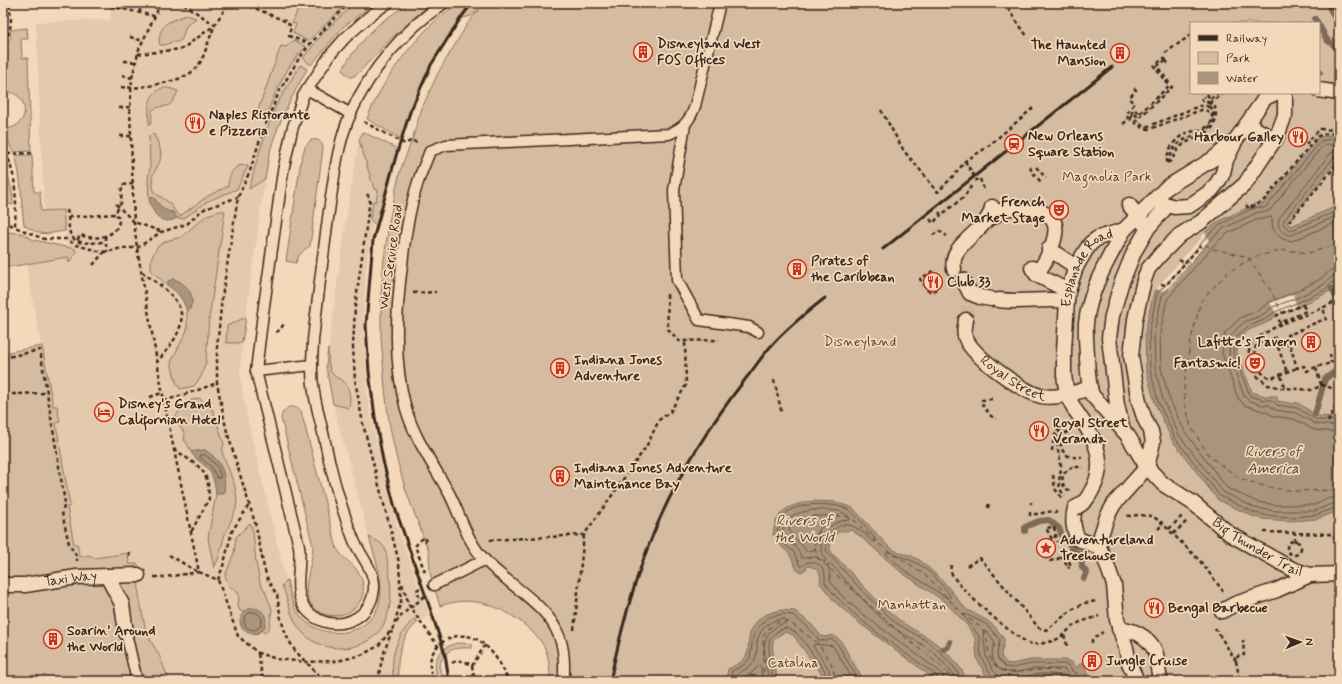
<svg xmlns="http://www.w3.org/2000/svg" width="1342" height="684" font-family="Mynerve,sans-serif">
<rect width="100%" height="100%" fill="#f3d8ba"/>
<filter id="ink" filterUnits="userSpaceOnUse"><feTurbulence type="fractalNoise" baseFrequency=".025" numOctaves="2"/><feDisplacementMap in="SourceGraphic" scale="8" xChannelSelector="R" yChannelSelector="G"/><feConvolveMatrix kernelMatrix="1 2 1 2 8 2 1 2 1" color-interpolation-filters="sRGB"/></filter>
<g filter="url(#ink)">
<polygon fill="#e4c9ad" points="110,3 376,3 343,27 307,69 289,101 274,139 270,150 265,179 242,343 240,375 243,395 248,421 284,572 296,610 308,623 313,627 324,632 340,633 360,628 373,616 376,612 381,598 381,586 379,574 333,404 326,366 346,220 359,140 374,189 378,190 376,201 370,219 373,222 367,260 363,316 367,395 378,450 397,526 429,615 410,629 405,638 401,647 398,665 399,681 169,681 161,659 146,632 139,596 138,575 129,564 128,553 95,558 89,555 80,557 77,544 74,544 67,507 70,506 56,423 57,406 53,406 26,265 68,257 63,210 44,211 36,22 104,20 111,21"/>
<g fill="#d5bca1" stroke="#887360" fill-rule="evenodd">
<polygon points="301,3 317,3 326,7 329,3 335,3 337,7 340,3 347,4 308,41 293,33 296,24 292,23"/>
<polygon points="355,3 363,3 366,10 343,27 311,65 303,58 325,31"/>
<path d="M409 3H432C408 21 387 42 366 65 362 69 356 77 350 77L343 71C344 61 370 32 379 24 388 17 399 10 409 3Z"/>
<path d="M464 3H1339V681H550C550 668 549 653 542 643 538 637 532 632 527 627 503 606 471 594 440 606L430 573 429 552 405 488 396 456 389 422 385 389 381 336V294L384 258 390 217 400 171 412 140 422 108 438 73 468 23 480 9 471 16 460 19 431 65 410 112 401 139 367 119C381 82 412 41 442 15 448 10 457 6 464 3ZM1191 23H1319V93H1191Z"/>
<path d="M186 15 196 18 186 26 182 39 178 42H172L165 45H160C157 38 162 27 167 23 172 20 181 17 186 15Z"/>
<path d="M27 28 28 39H21L22 58H28L31 151 13 152 3 129C33 129 30 89 3 92V47L5 46 11 38 10 30Z"/>
<path d="M294 40 306 47C287 64 277 89 267 113L258 110 281 46 286 47Z"/>
<path d="M300 65 307 69C293 95 279 120 271 148 268 158 267 169 265 179L249 189 259 153 275 107Z"/>
<path d="M162 88H168L178 91C169 113 167 102 152 110 151 115 153 120 150 125L149 124C148 110 147 95 162 88Z"/>
<polygon points="363,132 398,149 391,171 376,226 370,219 373,201 376,201 378,190 374,189 359,140"/>
<path d="M151 134H154L159 145 161 153 160 161 152 177 154 192 171 204 174 210 180 216 208 196 228 186C229 175 234 162 248 166L237 189 208 201 183 219 177 218 173 212C163 212 159 204 153 197L149 199 148 179 150 168 149 136Z"/>
<path d="M311 140C318 139 322 141 323 148L310 246C303 250 298 255 296 263L286 261 301 160 305 147Z"/>
<path d="M15 155H32L34 192H40L41 211 63 210 65 231C44 234 43 237 24 225 21 202 22 178 15 155Z"/>
<path d="M3 160C8 175 13 189 13 205L3 202Z"/>
<polygon points="220,211 225,211 209,319 206,362 201,377 194,386 180,389 176,382 171,362 187,330 187,312 191,308 169,281 167,285 151,271 151,259 157,247 166,241 181,237 207,215"/>
<polygon points="3,232 21,233 34,240 75,249 76,252 69,263 68,257 3,268"/>
<polygon points="246,317 242,343 227,343 226,342 227,326"/>
<polygon points="42,346 53,406 57,406 60,422 56,423 70,506 67,507 74,544 77,544 80,557 89,555 95,558 128,553 129,564 138,564 139,596 146,632 161,659 169,681 3,681 3,353"/>
<path d="M328 349C328 356 328 366 331 372 334 377 338 378 343 381 350 386 351 401 349 408L333 404 326 366Z"/>
<path d="M199 398 212 409 215 416 224 444 222 452 235 486 237 500 236 509 224 537 219 557 214 568 208 538 216 494 224 493C223 471 225 464 205 450L191 452 188 445 184 440 185 434 180 427 176 416 186 402Z"/>
<path d="M289 407C294 406 297 408 301 411L337 549C344 560 358 566 362 580 373 616 316 631 307 595 304 582 313 561 313 546L281 418 283 412Z"/>
<polygon points="250,523 253,531 256,562 260,583 265,591 272,609 269,628 265,633 262,631 264,628 265,616 259,610 247,609 244,612 240,611 238,606 239,595 234,588 230,588 225,576 234,553 236,537"/>
<path d="M369 537C377 541 384 543 386 552 390 575 395 602 384 624 369 653 323 656 302 632 291 620 288 600 282 585L287 580C290 594 293 609 303 619 327 643 374 635 380 599 384 579 374 556 369 537Z"/>
<path d="M414 619 418 622C401 636 395 660 399 681H394C389 657 397 635 414 619Z"/>
<path d="M458 643 472 644V648C454 647 444 649 439 667L445 681H440C429 664 438 647 458 643Z"/>
</g>
<g fill="#aa947c" stroke="#7e6a56">
<polygon points="1331,135 1334,135 1339,141 1339,158 1287,223 1291,226 1339,205 1339,282 1333,286 1330,291 1303,305 1277,315 1266,323 1249,330 1239,340 1237,352 1252,392 1265,396 1277,396 1277,401 1295,404 1296,402 1318,416 1339,417 1339,513 1333,513 1317,519 1291,521 1262,519 1252,516 1218,500 1172,440 1155,403 1146,370 1145,332 1154,291 1163,283 1205,232 1219,221 1259,202 1263,204 1319,137"/>
<path d="M153 197C159 204 163 212 173 212L177 218C161 227 152 213 149 199Z"/>
<path d="M174 279C188 284 199 299 187 312 184 300 178 292 167 285L168 281Z"/>
<path d="M205 450C223 463 226 473 224 494H216C215 484 213 472 204 465 199 461 195 459 191 452Z"/>
<path d="M813 501 835 502 853 508 888 546 899 553 910 555 921 561 943 581 966 609 988 621 996 628 1004 639V643L1001 653 1002 658 1006 663 1012 664 1031 660H1066L1072 662 1075 668 1083 662 1088 675 1079 678V681H1042L1034 680 997 681 990 679 986 676 977 659 975 638 967 625 944 601 902 573 860 536 851 530 838 532 831 539 830 550 833 554C855 576 874 600 898 619 906 626 917 631 927 637 942 647 961 663 967 681H935L933 678 855 620 834 601 820 583C822 573 818 567 807 566L806 569 801 572 797 570 789 553 783 548 773 535C776 509 789 505 813 501Z"/>
<circle cx="253" cy="621" r="13"/>
<path d="M783 610 795 611 812 625 821 636 825 637 833 635 840 640 864 681H821V673L798 642 793 635 786 632C781 634 775 637 773 642 771 650 777 672 777 681H726L728 669C734 666 743 662 746 656 749 651 748 644 749 638 753 619 766 612 783 610Z"/>
</g>
<g fill="#f3d8ba">
<polygon points="1205,232 1209,241 1170,289 1162,291 1156,289"/>
<polygon points="1293,294 1297,307 1277,315 1270,303"/>
</g>
<g fill="none" stroke-linecap="round" stroke-linejoin="round">
<g stroke="#675444" stroke-width="1">
<polyline points="1339,143 1336,142 1331,139 1321,141 1266,207 1263,208 1259,207 1251,209 1221,224 1208,235 1166,285 1157,293 1149,332 1150,369 1158,401 1175,438 1220,496 1253,512 1263,515 1291,517 1316,515 1332,509 1339,509"/>
<polyline points="1339,156 1334,157 1284,220 1283,224 1288,229 1292,230 1339,210"/>
<path d="M1339 215 1292 235C1282 235 1275 226 1280 217L1330 154 1336 150V148L1329 144 1324 145 1318 151 1270 210 1266 212H1259L1254 214 1224 228 1211 239 1162 296 1154 333 1155 368 1163 400 1179 435 1223 492 1255 508 1276 511H1315L1331 504H1339"/>
<path d="M1339 221 1292 241C1279 240 1271 231 1272 219L1271 217 1256 220 1228 233 1215 244 1167 299 1160 333 1161 368 1169 398 1185 432 1227 488 1257 502 1276 505H1315L1329 498H1339"/>
<polyline points="1339,268 1331,270 1319,280 1297,291 1270,302 1259,310 1240,318 1225,333 1222,353 1238,398 1244,405 1266,412 1273,416 1294,419 1314,430 1339,432"/>
<polyline points="1339,274 1333,276 1323,285 1299,297 1273,307 1262,315 1244,322 1232,334 1230,339 1229,354 1244,396 1248,400 1262,405 1269,405 1275,410 1296,413 1316,424 1339,426"/>
<polyline points="1339,279 1331,283 1327,289 1301,301 1275,312 1264,320 1247,327 1236,337 1233,353 1250,396 1264,400 1272,400 1277,405 1297,408 1317,420 1339,421"/>
<path d="M201 455H205C212 460 221 468 220 478H217C213 469 209 463 200 458Z"/>
<path d="M814 510C826 510 842 508 850 518L849 520C826 521 813 540 826 560L825 562 815 557 802 558 796 547 789 542 783 533C784 515 799 512 814 510Z"/>
<path d="M815 516H828L830 518C817 532 816 531 814 550L806 551 801 544 793 537 789 530C793 518 803 518 815 516Z"/>
<path d="M887 552H890C900 558 909 558 918 564 931 571 941 584 950 595V597L947 598 904 570 887 555Z"/>
<circle cx="253" cy="621" r="9"/>
<polyline points="730,681 732,671 745,664 750,658 753,637 756,631 759,626 769,617 783,614 793,615 809,628 819,640 826,641 832,639 837,643 859,681"/>
<path d="M736 681 737 674C743 670 750 668 754 661 757 656 757 649 757 643 759 628 771 619 785 619L786 623C754 632 767 656 768 681"/>
<polyline points="742,681 742,678 752,673 759,665 761,667 762,681"/>
<path d="M773 681C772 672 767 647 770 639 773 633 780 630 785 628L795 632 802 639 825 671V681"/>
<path d="M830 681 829 669 813 646 814 644C818 645 831 645 833 646L854 681"/>
<path d="M938 681 936 675C899 648 852 619 825 583 825 578 826 575 823 570 820 562 808 559 802 566H800L793 551 785 545 777 534C778 526 781 518 787 512 801 502 837 502 850 511 860 518 868 530 875 539L876 541 873 542C867 536 860 529 852 526 837 520 822 537 827 552L863 592 896 623 925 640 940 652 954 667 963 681"/>
<path d="M944 681 943 676 939 671 861 613 841 595 830 581V576L828 564H831C850 584 871 612 894 628 902 634 912 638 921 644 936 653 948 666 957 681"/>
<polyline points="995,681 994,677 990,673 981,657 979,636 964,616 965,614 986,624 1000,640 997,653 998,659 1005,667 1013,668 1031,664 1065,664 1069,666 1072,671 1077,673 1075,681"/>
<polyline points="1000,681 999,676 993,670 986,656 983,633 984,631 989,634 995,642 992,653 993,661 999,669 1003,671 1012,673 1032,669 1064,669 1070,676 1070,681"/>
<path d="M1006 681 1007 679C1016 680 1024 676 1032 675 1041 673 1052 674 1061 675L1064 678V681"/>
</g>
<g stroke="#7e6a56" stroke-width="6">
<polyline points="1327,3 1339,26"/>
<polyline points="1315,19 1318,23"/>
<polyline points="1319,25 1327,40 1335,46 1339,45"/>
<polyline points="1319,72 1320,73"/>
<polyline points="1332,289 1339,303"/>
<polyline points="1315,414 1325,379 1337,370 1337,344"/>
<polyline points="1025,531 1025,527 1039,521 1049,520 1059,528 1062,536 1067,540 1072,549 1081,554 1082,567 1087,573 1084,578"/>
<polyline points="943,649 948,647 950,642"/>
</g>
<g stroke="#574436" stroke-width="1" stroke-dasharray="5 4" stroke-linecap="butt">
<polyline points="1339,244 1308,253 1285,250 1256,256 1228,272 1201,301 1190,343 1184,386 1185,404 1191,427 1210,457 1239,478 1267,487 1294,491 1339,490"/>
<polyline points="1205,245 1213,249 1248,257 1271,291 1282,313"/>
<polyline points="761,681 763,676 764,666 763,637 769,628 779,622 789,622 818,643 831,663 837,681"/>
<path d="M954 681 942 667 906 638 818 558C813 543 814 538 824 525 828 520 838 514 845 516 857 518 866 534 875 541 891 554 911 563 927 577 941 589 952 604 965 616 971 621 979 624 983 631 991 643 985 658 997 667 1009 678 1040 667 1056 670 1062 671 1066 677 1070 681"/>
</g>
<polyline stroke="#ceb59b" stroke-width="14" stroke-dasharray="14 7" stroke-linecap="butt" points="966,320 969,301"/>
<g stroke="#3b2a1e" stroke-width="13">
<g id="service">
<path d="M388 3 372 14 345 38 330 55 303 96 292 130 283 171 263 313 256 371 299 546C302 567 292 590 305 608 326 636 372 624 374 588 375 569 359 555 353 538 341 508 332 475 325 442 320 417 311 391 312 365 312 357 313 348 313 340 318 297 323 254 329 211 334 178 337 144 351 113 370 70 404 30 444 3"/>
<polyline points="307,89 351,114"/>
<polyline points="685,125 674,190 677,280 699,320 749,327 758,332"/>
<polyline points="256,371 312,365"/>
<polyline points="434,585 484,560"/>
<polyline points="126,633 137,681"/>
<path d="M564 681C564 667 565 650 559 636 547 603 506 584 484 559 467 541 461 517 450 495 435 467 415 440 406 409 393 362 396 312 402 265 405 235 410 205 420 176 423 168 427 159 430 151L446 145 669 134C683 128 690 121 695 106L720 3"/>
</g>
</g>
<g stroke="#3b2a1e" stroke-width="17">
<g id="pedestrian">
<polyline points="1319,90 1339,93"/>
<polyline points="1247,124 1275,140"/>
<polyline points="1160,202 1174,207 1189,206 1211,191 1218,182 1223,173 1226,160 1234,144"/>
<polyline points="1129,205 1143,223"/>
<path d="M990 216 993 217C998 213 1002 209 1009 208 1022 206 1052 210 1055 225 1058 238 1046 261 1039 271"/>
<path id="s1" d="M1124 230C1108 260 1090 288 1086 323 1085 335 1087 347 1087 359 1088 371 1088 384 1092 395L1128 436 1147 467 1163 484 1193 503 1230 534 1292 569 1310 575 1339 574"/>
<polyline points="1049,249 1076,267"/>
<polyline points="1032,268 1037,275 1068,291"/>
<path d="M954 269C948 243 989 231 992 207"/>
<polyline points="963,280 970,293"/>
<polyline points="970,293 980,297 991,299"/>
<path d="M999 300C1022 303 1044 298 1067 301"/>
<path id="s2" d="M966 320C965 327 963 333 966 339 973 356 1023 392 1041 396 1058 399 1074 393 1090 388"/>
<path id="s3" d="M1075 410 1067 395 1064 375V350L1067 301 1068 291 1076 267 1086 250 1091 243 1098 238 1124 230 1166 188 1213 159 1235 141 1265 98 1276 93"/>
<polyline points="1123,430 1117,405 1109,338 1112,316 1121,284 1134,252 1148,228 1168,205"/>
<path d="M1075 508C1072 520 1073 528 1078 539L1099 547"/>
<polyline points="107,576 122,604 126,633"/>
<path id="s4" d="M3 585H25L77 577 138 575"/>
<polyline points="1222,611 1235,604 1277,590 1310,575"/>
<path d="M1119 629C1137 629 1155 641 1157 659 1158 667 1158 674 1161 681"/>
<polyline points="1137,681 1129,663 1126,648 1117,620 1114,585 1106,562 1099,547 1101,535 1107,517 1114,504 1147,467 1153,442 1151,431 1145,420 1139,402 1131,356 1135,319 1144,280 1148,269 1161,254 1180,235 1201,222 1245,184 1277,136 1285,115 1285,93"/>
</g>
</g>
<g stroke="#3b2a1e" stroke-width="2.5" stroke-dasharray="4 3" stroke-linecap="butt">
<polyline points="161,3 139,49 132,78 130,110 134,222 137,248 164,401 199,572 218,580 238,636 258,653 277,659 306,662 337,661 350,658 364,654 378,646 393,628 401,601 399,562 363,424 355,380 353,347 355,307 370,199 367,194"/>
<polyline points="243,3 285,21 291,26 289,36 310,44"/>
<polyline points="1004,3 1027,36"/>
<polyline points="110,6 154,16"/>
<polyline points="140,13 140,3"/>
<polyline points="130,37 143,41"/>
<path d="M3 41C13 33 12 13 8 3"/>
<polyline points="1165,53 1191,35"/>
<polyline points="138,54 182,49 215,25 182,3"/>
<polyline points="1166,60 1157,66 1172,87 1139,118 1134,113 1131,116 1144,126 1149,126 1199,106 1207,106 1212,109"/>
<polyline points="1166,60 1164,58 1154,66 1169,86"/>
<polyline points="1166,60 1168,64"/>
<polyline points="124,61 136,62"/>
<polyline points="122,75 132,78"/>
<path d="M121 87C135 89 149 86 163 83 205 74 200 61 214 27 218 18 224 11 229 3"/>
<polyline points="1207,94 1210,99"/>
<polyline points="1201,98 1203,101 1209,103"/>
<polyline points="1209,103 1224,93"/>
<polyline points="119,108 130,107"/>
<polyline points="881,110 904,151 926,177 933,187 938,192 958,171 965,161 986,148 1033,108"/>
<polyline points="364,122 405,144 412,140 417,143"/>
<polyline points="1123,124 1128,120 1127,113 1134,104 1129,98 1136,90 1132,86"/>
<polyline points="120,136 131,136"/>
<polyline points="3,139 14,178 16,201 15,227 44,239 66,239 76,245 98,251 107,252 122,248 137,248 161,232 187,224 202,210 238,197"/>
<polyline points="1292,144 1295,145 1305,145 1320,129 1338,130 1339,131"/>
<polyline points="7,154 32,153"/>
<polyline points="965,161 977,181"/>
<path d="M1167 163C1166 150 1177 135 1190 132 1196 130 1203 131 1208 126 1216 117 1212 110 1201 110L1150 129 1143 128 1131 120 1130 115 1134 109 1139 114 1170 85"/>
<path d="M1167 163C1170 157 1173 148 1178 144 1189 134 1220 132 1213 112 1211 106 1207 101 1204 96"/>
<path d="M1168 163C1175 158 1174 153 1179 148 1196 132 1221 138 1215 107L1209 103 1210 99 1218 93"/>
<polyline points="1030,167 1032,172 1041,182"/>
<polyline points="1036,167 1046,178"/>
<polyline points="980,179 985,192"/>
<polyline points="116,204 134,222 160,231"/>
<polyline points="1246,205 1249,209 1264,200 1318,136 1329,133 1335,134 1339,137"/>
<path d="M67 210C69 217 68 226 70 233 74 247 95 242 105 242"/>
<polyline points="939,212 941,215 964,197 972,185"/>
<polyline points="69,217 115,214 121,203 122,185 133,184"/>
<polyline points="930,219 933,223 941,215"/>
<polyline points="1289,222 1339,162"/>
<polyline points="3,223 5,222 15,227"/>
<polyline points="933,235 939,231 947,236"/>
<polyline points="105,236 107,252"/>
<path d="M77 240 81 235C94 241 121 237 119 217L115 214"/>
<polyline points="1179,260 1185,263 1201,245"/>
<polyline points="93,265 104,252"/>
<polyline points="933,271 920,279 927,290 933,292 936,289"/>
<path d="M142 272C151 279 163 286 171 295 194 319 174 342 157 362"/>
<polyline points="1161,285 1167,284 1185,263"/>
<polyline points="413,293 436,292"/>
<polyline points="667,294 668,329 679,341 719,340"/>
<path d="M1339 299C1320 311 1297 317 1277 326 1268 331 1259 337 1251 343L1248 355 1252 366 1258 377 1268 385 1282 388 1313 390 1321 385 1339 390"/>
<polygon points="1303,305 1306,311 1280,323 1277,315"/>
<polyline points="276,332 280,330 285,322"/>
<path d="M1290 343 1278 347 1275 338C1269 340 1262 341 1257 345 1252 351 1255 364 1259 370 1263 374 1267 377 1272 378L1297 368"/>
<polyline points="1278,347 1287,372"/>
<polyline points="1330,354 1331,363"/>
<polyline points="3,358 40,350 65,503 62,513 69,544 77,557 77,561"/>
<polyline points="1338,361 1339,361"/>
<path d="M1316 367 1307 371 1304 366 1297 368 1287 335C1301 331 1312 323 1326 319L1323 307"/>
<polyline points="1281,376 1285,388"/>
<polyline points="774,380 782,414"/>
<polyline points="1321,385 1316,367 1335,362"/>
<polyline points="12,394 47,393"/>
<polyline points="150,397 162,393"/>
<polyline points="992,399 982,400 981,403 991,416 996,419"/>
<polyline points="164,401 198,390 217,383"/>
<polyline points="1328,422 1335,407 1339,392"/>
<path d="M1068 432C1058 434 1059 448 1066 455 1070 458 1077 457 1082 457"/>
<polyline points="174,449 198,466 205,474 208,484 209,499 191,532"/>
<path d="M1052 451C1053 441 1055 429 1064 424"/>
<path d="M1059 460 1060 458C1057 448 1053 432 1065 427"/>
<path d="M1059 463 1061 465C1061 477 1055 486 1065 496"/>
<polyline points="1053,475 1055,489 1062,498"/>
<path d="M1070 491C1062 487 1062 482 1063 474L1072 467H1083"/>
<polyline points="1031,502 1031,504"/>
<polyline points="988,508 989,502"/>
<polyline points="1030,512 1030,515 1054,511 1057,513"/>
<polyline points="1127,516 1139,515 1152,516 1161,522 1200,561 1223,591"/>
<polyline points="1158,529 1163,524"/>
<polyline points="1169,529 1182,516"/>
<polyline points="1264,532 1329,534 1333,536 1339,544"/>
<polyline points="1173,534 1187,521"/>
<polyline points="1057,535 1047,542 1043,548 1044,556 1050,561 1058,559 1060,557"/>
<polyline points="1052,539 1046,528 1054,527"/>
<polyline points="491,541 491,540 584,535 646,447 659,420 670,412 686,385 685,341"/>
<circle cx="1294" cy="548" r="7"/>
<polyline points="1295,542 1295,533"/>
<polyline points="129,552 130,558"/>
<polyline points="169,555 198,572"/>
<polyline points="1062,555 1068,568"/>
<polyline points="1064,557 1066,557 1071,565 1070,567 1068,568"/>
<path d="M951 565C950 569 951 573 953 576 961 590 1018 642 1032 644 1039 645 1057 641 1062 636 1066 633 1069 629 1073 626 1080 621 1091 619 1099 616"/>
<polyline points="967,566 980,558 1039,628 1046,630 1073,609 1085,603 1097,601"/>
<polyline points="425,572 415,546 424,537 426,542"/>
<polyline points="154,577 165,577 199,572"/>
<polyline points="218,580 224,563 232,531 249,505"/>
<polyline points="402,584 410,607 438,646"/>
<polyline points="420,588 417,590 420,600"/>
<path d="M396 623C404 610 415 606 424 596"/>
<polyline points="1215,628 1236,661 1238,656 1244,655 1243,640"/>
<polyline points="574,630 584,535"/>
<polyline points="1064,635 1068,648"/>
<polyline points="1092,643 1092,639 1103,632"/>
<polyline points="258,654 263,681"/>
<polyline points="1236,661 1240,681"/>
<path d="M452 663C459 659 466 661 472 666L474 677 473 681"/>
<polyline points="472,666 485,645"/>
<polyline points="325,681 295,651 286,635 281,619 277,595 268,580 264,568 256,526 241,478 226,428 217,383 217,348 222,297 238,197 250,171 263,130 279,92 298,60 310,44 349,3"/>
<path d="M379 681C379 664 386 646 392 631"/>
<path d="M434 681C432 676 430 672 430 666 429 644 455 630 474 638 489 644 504 667 508 681"/>
</g>
<use href="#service" stroke="#f3d8ba" stroke-width="10"/>
<use href="#pedestrian" stroke="#f3d8ba" stroke-width="14"/>
<g stroke="#3b2a1e" stroke-width="3">
<polyline points="883,249 1112,67"/>
<polyline points="449,681 445,654 432,614 395,508 383,461 375,417 369,372 366,325 373,240 396,156 410,112 431,65 460,19 472,3"/>
<path d="M610 681C619 639 629 599 644 558 667 493 704 432 747 377 755 367 762 356 771 346 787 328 806 313 825 298"/>
</g>
<g stroke="#3b2a1e" stroke-width="17" stroke-linecap="butt">
<path id="pedestrian-bridge" d="M1075 410C1093 435 1109 460 1092 490 1088 498 1084 504 1075 508"/>
</g>
<g stroke="#3b2a1e" stroke-width="2.5" stroke-dasharray="4 3" stroke-linecap="butt">
<polyline points="1335,362 1338,361"/>
<polyline points="1054,527 1057,542"/>
<polyline points="1060,557 1064,557"/>
</g>
<use href="#pedestrian-bridge" stroke="#f3d8ba" stroke-width="14"/>
</g>
</g>
<defs>
<g id="building-ring" transform="scale(1)"><circle r="9.5" fill="#f3d8ba" stroke="#c8321e" stroke-width="1.5"/><path d="M-4-6H4V6H1V3H-1V6H-4ZM-2.5-4.3h1.7v1.8h-1.7ZM.8-4.3h1.7v1.8H.8ZM-2.5-1h1.7V.8h-1.7ZM.8-1h1.7V.8H.8Z" fill="#c8321e"/></g>
<g id="restaurant-ring" transform="scale(1)"><circle r="9.5" fill="#f3d8ba" stroke="#c8321e" stroke-width="1.5"/><path d="M-5-6h1v4h1v-4h1v4h1v-4h1v5L-1.5 .5V6h-2V.5L-5-1ZM5-6V6H3V1.5H1.5Q1.5-4 5-6Z" fill="#c8321e"/></g>
<g id="station-ring" transform="scale(1)"><circle r="9.5" fill="#f3d8ba" stroke="#c8321e" stroke-width="1.5"/><path d="M-3-6H3Q5-6 5-4V2Q5 4 3 4L4.5 6H3L1.5 4h-3L-3 6H-4.5L-3 4Q-5 4-5 2V-4Q-5-6-3-6ZM-3.5-4v3h7v-3ZM-3.5 1v1.5H-2V1ZM2 1v1.5H3.5V1Z" fill="#c8321e"/></g>
<g id="theatre-ring" transform="scale(1)"><circle r="9.5" fill="#f3d8ba" stroke="#c8321e" stroke-width="1.5"/><path d="M-5-5.5Q0-4 5-5.5V0Q5 5 0 6Q-5 5-5 0ZM-3.3-2.5H-1v1.5H-3.3ZM1-2.5H3.3v1.5H1ZM-2.8 1Q0 5.5 2.8 1Z" fill="#c8321e"/></g>
<g id="hotel-ring" transform="scale(1)"><circle r="9.5" fill="#f3d8ba" stroke="#c8321e" stroke-width="1.5"/><path d="M-6-4.5h1.5V1H6V5H4.5V3h-9V5H-6ZM-4 0a1.8 1.8 0 1 1 3.6 0ZM.5 0V-2.5h3Q6-2.5 6 0Z" fill="#c8321e"/></g>
<g id="sight-ring" transform="scale(1)"><circle r="9.5" fill="#f3d8ba" stroke="#c8321e" stroke-width="1.5"/><path d="M0-6L1.8-2.2L6-1.7L2.9 1.2L3.7 5.4L0 3.3L-3.7 5.4L-2.9 1.2L-6-1.7L-1.8-2.2Z" fill="#c8321e"/></g>
</defs>
<g fill-rule="evenodd">
<use href="#building-ring" x="643" y="52"/>
<use href="#building-ring" x="1120" y="53"/>
<use href="#restaurant-ring" x="195" y="123"/>
<use href="#restaurant-ring" x="1298" y="137"/>
<use href="#station-ring" x="1014" y="144"/>
<use href="#theatre-ring" x="1059" y="210"/>
<use href="#building-ring" x="797" y="269"/>
<use href="#restaurant-ring" x="933" y="282"/>
<use href="#building-ring" x="1311" y="342"/>
<use href="#theatre-ring" x="1255" y="363"/>
<use href="#building-ring" x="560" y="368"/>
<use href="#hotel-ring" x="104" y="412"/>
<use href="#restaurant-ring" x="1039" y="431"/>
<use href="#building-ring" x="560" y="476"/>
<use href="#sight-ring" x="1046" y="548"/>
<use href="#restaurant-ring" x="1154" y="608"/>
<use href="#building-ring" x="53" y="639"/>
<use href="#building-ring" x="1092" y="661"/>
</g>
<g text-anchor="middle" dominant-baseline="central" stroke-width="3.5" stroke-linejoin="round" paint-order="stroke">
<g font-size="14" font-weight="bold" fill="#3b2a1e" stroke="#f3d8ba" text-anchor="start">
<text x="657" y="44">Disneyland West<tspan x="657" dy="16">FOS Offices</tspan></text>
<text x="1106" y="45" text-anchor="end">The Haunted<tspan x="1106" dy="16">Mansion</tspan></text>
<text x="209" y="115">Naples Ristorante<tspan x="209" dy="16">e Pizzeria</tspan></text>
<text x="1028" y="136">New Orleans<tspan x="1028" dy="16">Square Station</tspan></text>
<text x="1284" y="137" text-anchor="end">Harbour Galley</text>
<text x="1045" y="202" text-anchor="end">French<tspan x="1045" dy="16">Market Stage</tspan></text>
<text x="811" y="261">Pirates of<tspan x="811" dy="16">the Caribbean</tspan></text>
<text x="947" y="282">Club 33</text>
<text x="1297" y="342" text-anchor="end">Lafitte's Tavern</text>
<text x="574" y="360">Indiana Jones<tspan x="574" dy="16">Adventure</tspan></text>
<text x="1241" y="363" text-anchor="end">Fantasmic!</text>
<text x="118" y="404">Disney's Grand<tspan x="118" dy="16">Californian Hotel</tspan></text>
<text x="1053" y="423">Royal Street<tspan x="1053" dy="16">Veranda</tspan></text>
<text x="574" y="468">Indiana Jones Adventure<tspan x="574" dy="16">Maintenance Bay</tspan></text>
<text x="1060" y="540">Adventureland<tspan x="1060" dy="16">Treehouse</tspan></text>
<text x="1168" y="608">Bengal Barbecue</text>
<text x="67" y="631">Soarin' Around<tspan x="67" dy="16">the World</tspan></text>
<text x="1106" y="661">Jungle Cruise</text>
</g>
<g font-size="14" fill="#524032" stroke="#f3d8ba">
<text x="1107" y="177">Magnolia Park</text>
<text x="860" y="342">Disneyland</text>
<text x="912" y="605">Manhattan</text>
<text x="793" y="663">Catalina</text>
</g>
<g font-size="14" fill="#3b2a1e" stroke="#f3d8ba">
<text transform="translate(391 257) rotate(-82)">West Service Road</text>
<text stroke="none"><textPath href="#s3" startOffset="152">Esplanade Road</textPath></text>
<text stroke="none"><textPath href="#s2" startOffset="82">Royal Street</textPath></text>
<text stroke="none"><textPath href="#s1" startOffset="402">Big Thunder Trail</textPath></text>
<text stroke="none"><textPath href="#s4" startOffset="68">Taxi Way</textPath></text>
</g>
<g font-size="15" font-style="italic" fill="#574436" stroke="#f3d8ba">
<text x="1273" y="452">Rivers of<tspan x="1273" dy="17">America</tspan></text>
<text x="804" y="521">Rivers of<tspan x="804" dy="17">the World</tspan></text>
</g>
</g>
<rect width="1342" height="684" fill="none" stroke="#f3d8ba" stroke-width="16"/>
<rect x="8" y="8" width="1326" height="668" fill="none" stroke="#3b2a1e" stroke-width="1.5" filter="url(#ink)"/>
<rect x="1190" y="22" width="130" height="72" fill="#f3d8ba" stroke="#a9927c"/>
<rect x="1198" y="35" width="20" height="6" fill="#3b2a1e" stroke="#a9927c"/>
<text x="1226" y="42" font-size="12" fill="#3b2a1e">Railway</text>
<rect x="1198" y="52" width="20" height="12" fill="#d5bca1" stroke="#a9927c"/>
<text x="1226" y="62" font-size="12" fill="#3b2a1e">Park</text>
<rect x="1198" y="72" width="20" height="12" fill="#aa947c" stroke="#a9927c"/>
<text x="1226" y="82" font-size="12" fill="#3b2a1e">Water</text>
<g transform="translate(1300 642) rotate(88)" stroke="#f3d8ba" stroke-width="3" paint-order="stroke">
<path d="M0-3L7 15L0 10L-7 15Z" fill="#3b2a1e"/>
<text y="-6" font-size="11" font-weight="bold" text-anchor="middle" fill="#3b2a1e">N</text>
</g>
</svg>
